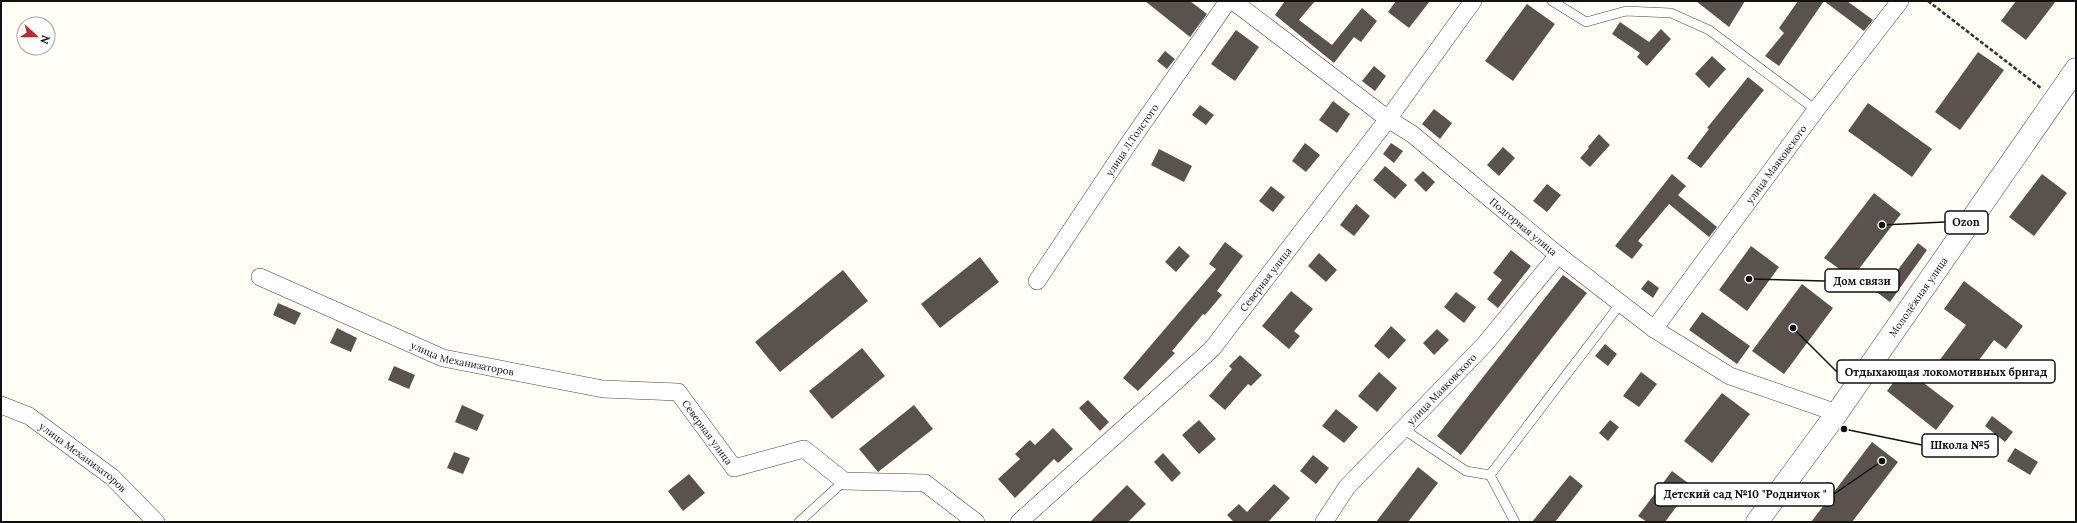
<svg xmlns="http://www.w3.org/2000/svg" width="2077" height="523" font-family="Lora,serif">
<rect width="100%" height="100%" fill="#fffdf5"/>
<g fill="#5a524d">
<polygon points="1145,1 1190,1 1207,14 1190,37"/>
<polygon points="1285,1 1315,1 1299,20 1332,45 1362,8 1377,21 1361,42 1354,37 1334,63 1275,15"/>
<polygon points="1396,1 1430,1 1409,28 1388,12"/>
<polygon points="1696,1 1745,1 1729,27"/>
<polygon points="1798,1 1847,1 1873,20 1864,31 1824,1 1779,66 1765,56 1784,33 1779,28"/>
<polygon points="2016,1 2056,1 2026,40 2001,21"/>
<polygon points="1527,4 1555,24 1513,81 1485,61"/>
<polygon points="1620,22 1649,42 1661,29 1671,39 1647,66 1637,57 1640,53 1612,34"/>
<polygon points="1236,30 1259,47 1235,81 1211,64"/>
<polygon points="1165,51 1175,59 1167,69 1157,61"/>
<polygon points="1978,52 2004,70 1960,130 1935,112"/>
<polygon points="1712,56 1726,69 1709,88 1695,74"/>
<polygon points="1374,66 1386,76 1375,91 1362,81"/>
<polygon points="1748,77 1764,90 1701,168 1687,158 1709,129 1707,128"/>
<polygon points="1333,101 1350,114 1337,133 1319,120"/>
<polygon points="1868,103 1932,149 1912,177 1848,131"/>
<polygon points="1200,105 1214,115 1206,125 1192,115"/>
<polygon points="1434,109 1452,123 1440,139 1422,124"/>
<polygon points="1599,134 1610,145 1590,167 1580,158 1589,148 1588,147"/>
<polygon points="1305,143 1320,155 1306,172 1292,161"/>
<polygon points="1391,143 1403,151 1394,163 1383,154"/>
<polygon points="1503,147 1515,158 1499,176 1487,165"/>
<polygon points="1159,149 1192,166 1184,182 1151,165"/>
<polygon points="1385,166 1407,185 1395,199 1373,180"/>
<polygon points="1423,171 1435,182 1426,192 1414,180"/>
<polygon points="1672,174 1686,186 1678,195 1717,227 1709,237 1669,204 1638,241 1643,245 1632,259 1615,246"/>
<polygon points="2042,174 2067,193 2034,236 2009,217"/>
<polygon points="1547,184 1561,195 1547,212 1533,201"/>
<polygon points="1271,186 1285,197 1273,212 1259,201"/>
<polygon points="1874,193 1901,214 1852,278 1824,258"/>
<polygon points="1356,204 1370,216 1354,236 1340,225"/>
<polygon points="1225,242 1243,256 1217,291 1222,295 1205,315 1203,314 1172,351 1175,353 1138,391 1123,378 1216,269 1209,264"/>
<polygon points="1918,243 1927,250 1890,302 1875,291 1890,272 1894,275"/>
<polygon points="1179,246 1190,256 1176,272 1165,262"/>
<polygon points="1751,246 1779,267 1747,311 1719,290"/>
<polygon points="1511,250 1531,266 1498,308 1487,299 1502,280 1493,273"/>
<polygon points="1319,253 1337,270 1326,282 1308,266"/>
<polygon points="980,257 999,282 940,328 921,304"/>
<polygon points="843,270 868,301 780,372 755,342"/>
<polygon points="1563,275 1587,293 1461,455 1437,436"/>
<polygon points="1648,280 1659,288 1653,298 1641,289"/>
<polygon points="1964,281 2023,326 2006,349 1994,340 1964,380 1939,361 1966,325 1944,309"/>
<polygon points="1802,284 1833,308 1784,374 1752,351"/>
<polygon points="1291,291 1313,309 1294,331 1300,336 1289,349 1262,326"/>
<polygon points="1456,292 1476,307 1464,323 1444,307"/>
<polygon points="278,303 301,313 295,325 273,315"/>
<polygon points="1702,312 1750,346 1737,364 1689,330"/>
<polygon points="1391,326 1406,340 1389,359 1374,346"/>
<polygon points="337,328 357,338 351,352 330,343"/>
<polygon points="1437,329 1449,340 1434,355 1423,343"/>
<polygon points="1605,344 1617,354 1608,366 1595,356"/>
<polygon points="862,348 885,376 832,419 809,391"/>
<polygon points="1240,355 1262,375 1251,386 1248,384 1225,410 1209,396 1232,369 1229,366"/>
<polygon points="394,366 415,375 409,389 388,380"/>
<polygon points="1904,368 1954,406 1936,430 1887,391"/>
<polygon points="1379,372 1397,388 1377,412 1358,396"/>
<polygon points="1641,372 1657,384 1639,407 1623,396"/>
<polygon points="1722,393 1750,414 1712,463 1684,441"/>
<polygon points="1088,400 1109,422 1100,431 1079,408"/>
<polygon points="462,405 484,415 477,431 455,422"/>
<polygon points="914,405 933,429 878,472 859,449"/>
<polygon points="1336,409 1358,427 1344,443 1322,426"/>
<polygon points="1992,416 2013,432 2005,442 1985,426"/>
<polygon points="1199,420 1216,439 1199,454 1182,435"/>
<polygon points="1610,420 1619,427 1608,441 1599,433"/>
<polygon points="1053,428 1073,449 1058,463 1054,459 1015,498 998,479 1020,459 1015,454 1030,440 1035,445"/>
<polygon points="1872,442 1898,462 1852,522 1811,522"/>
<polygon points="2015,448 2038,462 2030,475 2007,461"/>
<polygon points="454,452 470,458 463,474 447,468"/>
<polygon points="1163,453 1181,473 1172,482 1154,462"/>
<polygon points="1313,455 1329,468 1316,484 1300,471"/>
<polygon points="1418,467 1438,483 1408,522 1376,522"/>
<polygon points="1672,471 1692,486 1665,522 1647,522 1638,516"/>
<polygon points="689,474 705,493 683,511 668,491"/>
<polygon points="1570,475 1583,486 1555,522 1532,522"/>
<polygon points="1274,484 1290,498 1268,522 1234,522 1227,515 1239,504 1247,512"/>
<polygon points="1127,485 1146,504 1128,522 1090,522"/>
</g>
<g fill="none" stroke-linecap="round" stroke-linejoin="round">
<g stroke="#444" stroke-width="10">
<g id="service">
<polyline points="1552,1 1586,22 1626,11 1671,13 1709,30 1816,110"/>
<polyline points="1403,429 1466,471 1490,475"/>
<polyline points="799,522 844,481"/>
<polyline points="1515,522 1490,475 1621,303"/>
</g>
</g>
<g stroke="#444" stroke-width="18">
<g id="minor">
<path id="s1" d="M1233 1 1388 119 1412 134 1558 255 1654 329 1730 376 1837 413"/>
<path id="s2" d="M260 277 443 358 603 389 678 392 734 468 804 449 844 481 925 483 976 522"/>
<path id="s3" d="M1037 281 1129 143 1228 1"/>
<path id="s4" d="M1654 329 1816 110 1900 1"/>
<path id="s5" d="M1 405 29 416 112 477 156 522"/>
<path id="s6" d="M1019 522 1212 349 1388 119 1473 1"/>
<path id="s7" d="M1324 522 1347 487 1485 344 1558 255"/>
</g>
</g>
<g stroke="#444" stroke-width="23">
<g id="tertiary">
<path id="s8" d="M1757 522 1837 413 2076 69"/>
</g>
</g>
<polyline stroke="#333" stroke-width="2.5" stroke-dasharray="4 2" stroke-linecap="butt" points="1928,1 2042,89"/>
<use href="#service" stroke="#fff" stroke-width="9"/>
<use href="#minor" stroke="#fff" stroke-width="17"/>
<use href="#tertiary" stroke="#fff" stroke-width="22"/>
</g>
<g text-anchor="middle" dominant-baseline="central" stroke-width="4" stroke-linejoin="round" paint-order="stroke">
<g font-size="10" fill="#111" stroke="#fff">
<text stroke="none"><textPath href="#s3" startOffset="170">улица Л.Толстого</textPath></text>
<text stroke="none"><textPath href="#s4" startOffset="205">улица Маяковского</textPath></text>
<text stroke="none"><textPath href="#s1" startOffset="368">Подгорная улица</textPath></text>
<text stroke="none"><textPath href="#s6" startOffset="347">Северная улица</textPath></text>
<text stroke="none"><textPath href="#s8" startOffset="277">Молодёжная улица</textPath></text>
<text stroke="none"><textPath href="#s2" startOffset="219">улица Механизаторов</textPath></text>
<text stroke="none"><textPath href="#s7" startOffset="178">улица Маяковского</textPath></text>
<text stroke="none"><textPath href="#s2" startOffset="488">Северная улица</textPath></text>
<text stroke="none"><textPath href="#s5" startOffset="98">улица Механизаторов</textPath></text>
</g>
</g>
<path fill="none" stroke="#111" stroke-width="1.5" d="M1882 225L1945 222M1749 279L1825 281M1793 328L1837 372M1844 429L1922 445M1882 461L1834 494"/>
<g fill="#111" stroke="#fff" stroke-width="1.5">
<circle cx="1882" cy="225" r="4"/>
<circle cx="1749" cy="279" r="4"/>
<circle cx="1793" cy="328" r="4"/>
<circle cx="1844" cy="429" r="4"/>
<circle cx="1882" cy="461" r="4"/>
</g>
<g fill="#fff" stroke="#111" stroke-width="1.5">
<rect x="1945" y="211" width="43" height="23" rx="4"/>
<rect x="1825" y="269" width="74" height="23" rx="4"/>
<rect x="1837" y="360" width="218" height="23" rx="4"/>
<rect x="1922" y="434" width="76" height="23" rx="4"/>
<rect x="1655" y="483" width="179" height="23" rx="4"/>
</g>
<g font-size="11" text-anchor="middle" font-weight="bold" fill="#111">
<text x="1966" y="226">Ozon</text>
<text x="1862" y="285">Дом связи</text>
<text x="1946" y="376">Отдыхающая локомотивных бригад</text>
<text x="1960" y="449">Школа №5</text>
<text x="1745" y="498">Детский сад №10 "Родничок "</text>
</g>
<rect width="2077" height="523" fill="none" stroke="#111111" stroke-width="4"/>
<g transform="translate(36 36) rotate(111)"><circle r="19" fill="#ffffff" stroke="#a0a0a0"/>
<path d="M0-3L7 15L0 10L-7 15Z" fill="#c4262e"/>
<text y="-6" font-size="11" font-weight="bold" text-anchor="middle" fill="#111111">N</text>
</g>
</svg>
